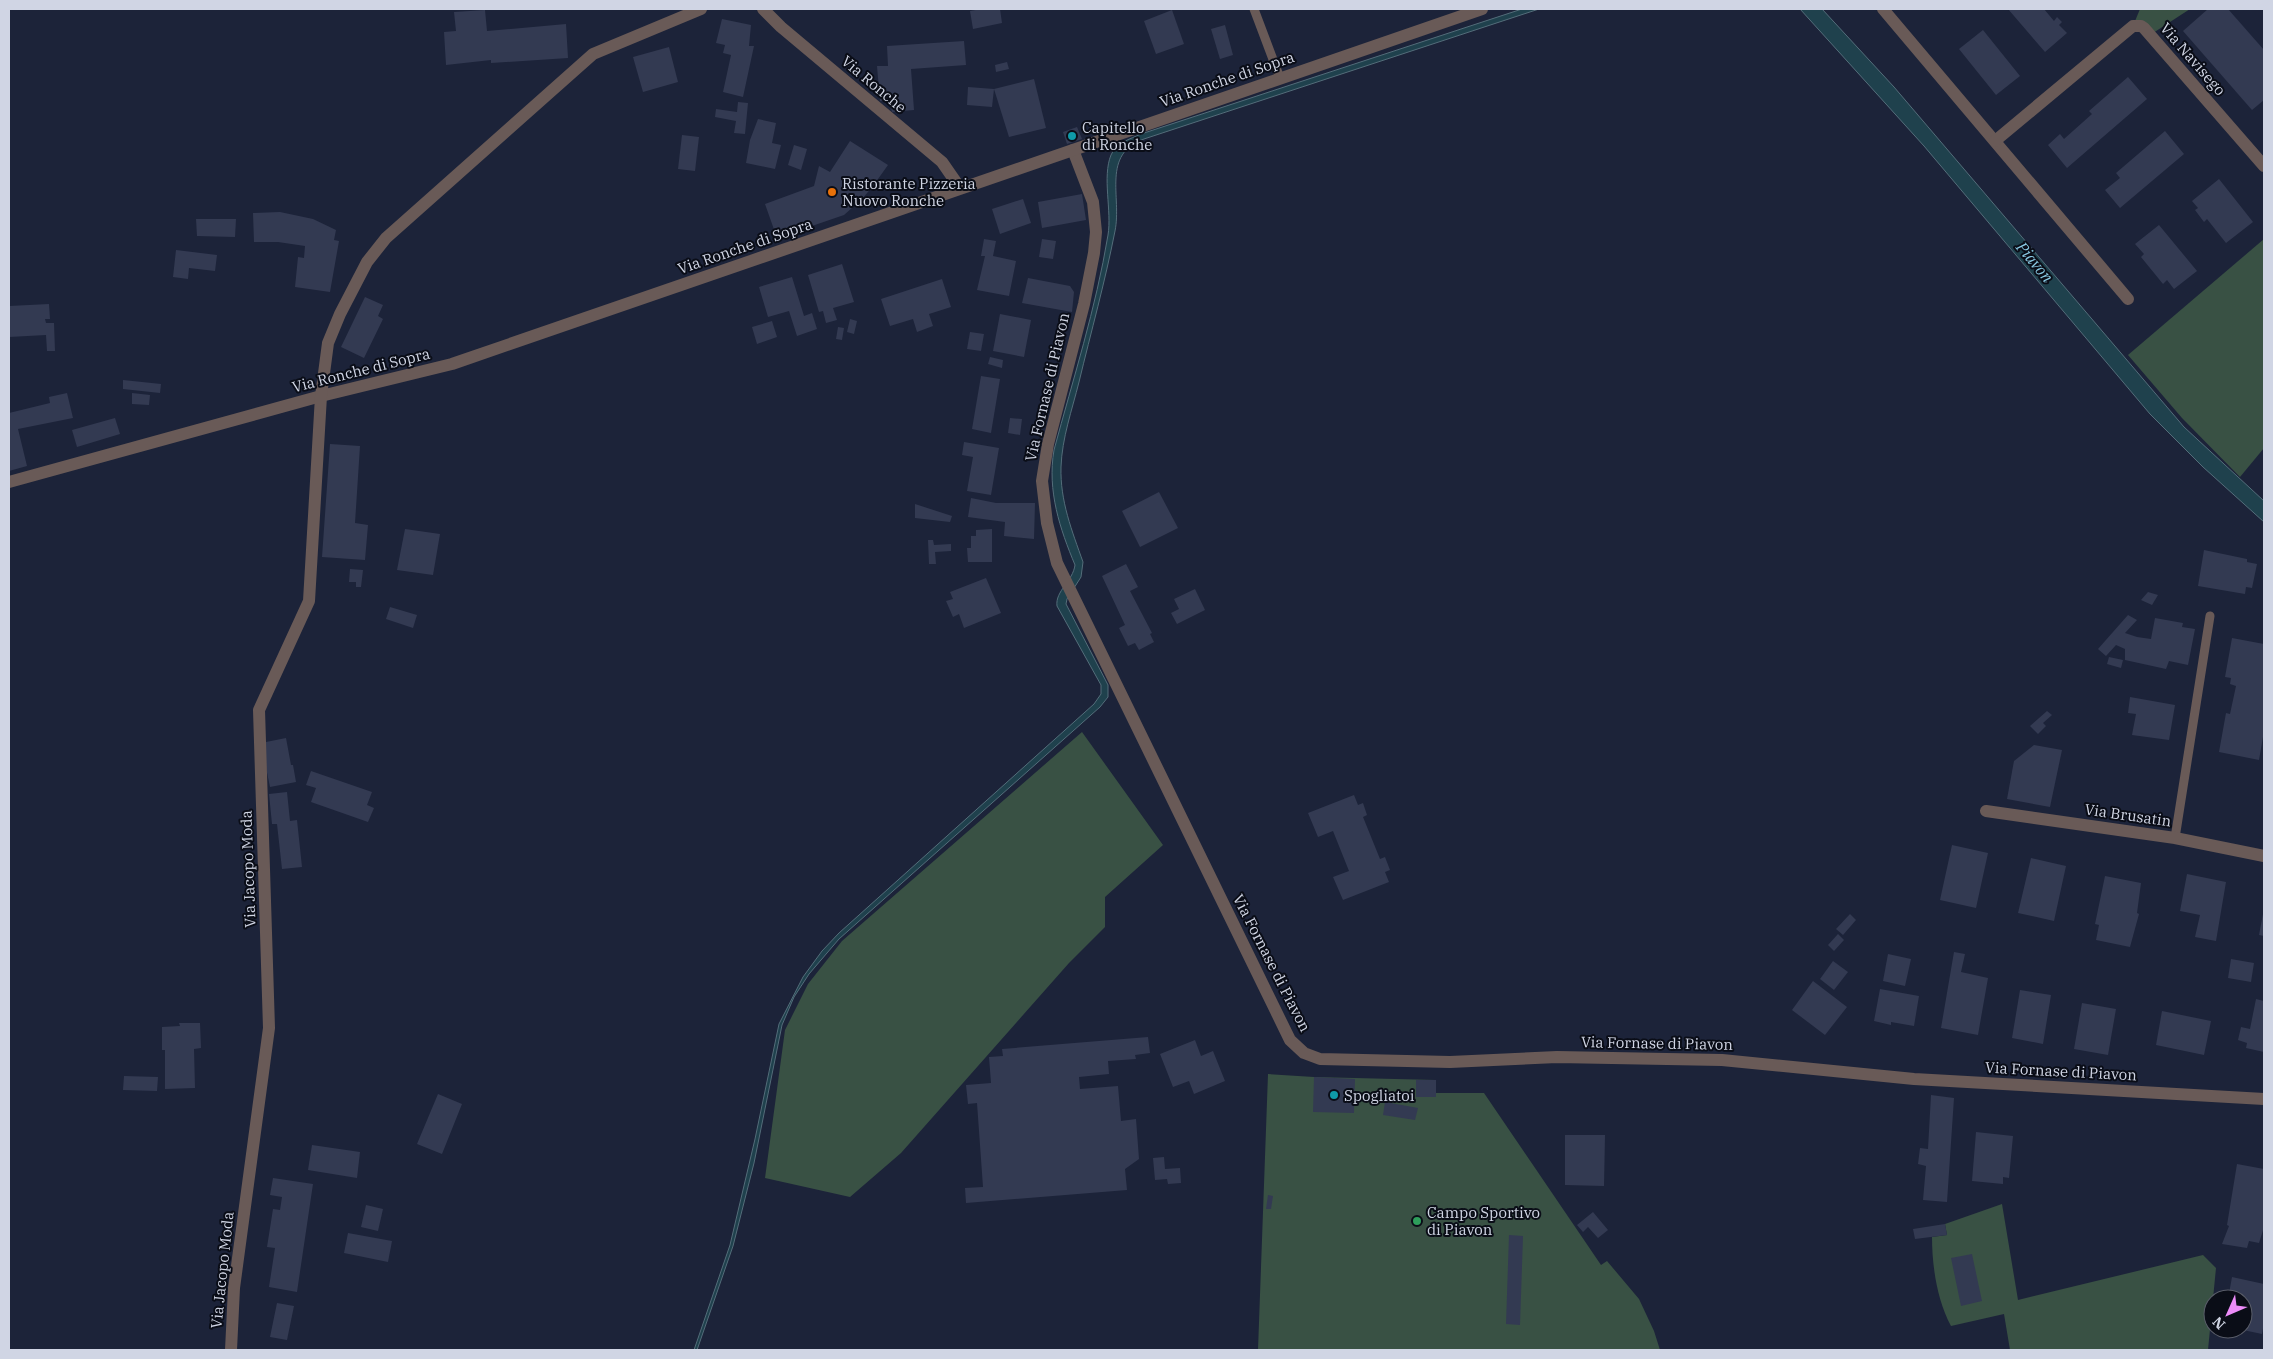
<svg xmlns="http://www.w3.org/2000/svg" width="2273" height="1359" font-family="'IBM Plex Serif',serif">
<rect width="100%" height="100%" fill="#1c2339"/>
<g fill="#395144">
<polygon points="2140,9 2190,9 2150,35 2133,26"/>
<polygon points="2264,239 2264,448 2240,477 2182,418 2128,355"/>
<polygon points="1082,732 1163,845 1105,897 1105,927 1069,963 901,1153 850,1197 765,1178 785,1030 808,984 842,941"/>
<polygon points="1268,1074 1314,1077 1436,1080 1436,1093 1484,1093 1601,1265 1607,1261 1639,1299 1654,1331 1660,1350 1258,1350"/>
<path d="M2002 1204 2018 1300 2203 1255 2216 1268 2208 1350H2010L2004 1314 1951 1326C1937 1300 1932 1266 1932 1237L1947 1235 1945 1224Z"/>
</g>
<g fill="#1f414d" stroke="#546d7a">
<path d="M1522 9H1539L1144 139C1101 154 1122 197 1115 231 1105 282 1091 332 1079 382 1072 410 1062 438 1061 467 1060 501 1072 531 1083 562L1081 577 1067 599 1066 604 1108 685V697L1100 707 839 939 809 974 794 997 782 1025 754 1163 733 1246 697 1350H694L730 1245 755 1139 779 1024 803 977 822 951 839 933 1094 704 1101 694V685L1057 606C1055 591 1073 581 1075 565 1060 529 1047 491 1054 450 1073 379 1096 308 1108 235 1112 211 1102 177 1111 155 1116 143 1130 139 1141 134Z"/>
<polygon points="1800,9 1822,9 1894,87 2184,427 2264,501 2264,522 2203,467 2150,414 1924,146"/>
</g>
<g fill="#333a52">
<polygon points="981,9 1000,9 1002,23 973,29 970,11"/>
<polygon points="2008,9 2044,9 2054,21 2057,17 2062,22 2059,25 2067,33 2045,52"/>
<polygon points="2208,9 2228,9 2264,50 2264,100 2252,110 2183,31"/>
<polygon points="485,10 487,31 566,24 568,58 491,63 491,60 446,65 444,32 456,31 454,12"/>
<polygon points="1172,10 1184,44 1156,54 1144,21"/>
<polygon points="722,19 751,25 749,46 754,46 743,97 723,92 731,55 723,53 725,45 716,43"/>
<polygon points="1225,25 1233,55 1220,59 1211,29"/>
<polygon points="1983,30 2020,76 1996,95 1959,49"/>
<polygon points="964,41 966,65 911,69 914,110 892,112 889,100 880,101 877,66 888,66 887,46"/>
<polygon points="669,47 678,82 643,92 633,57"/>
<polygon points="1007,62 1009,69 996,72 995,65"/>
<polygon points="2128,77 2147,99 2067,168 2048,145 2060,134 2064,139 2092,114 2089,111"/>
<polygon points="1034,79 1046,128 1009,137 994,89"/>
<polygon points="968,87 994,89 992,107 967,105"/>
<polygon points="738,102 748,103 745,134 734,133 736,121 715,117 716,109 737,112"/>
<polygon points="758,119 776,123 772,143 781,145 775,169 746,163 750,140"/>
<polygon points="1077,127 1082,139 1067,144 1063,132"/>
<polygon points="2165,131 2184,154 2120,208 2105,190 2120,178 2116,173"/>
<polygon points="682,135 699,137 695,171 678,169"/>
<polygon points="850,141 888,165 873,186 862,199 844,215 777,238 765,204 814,186 819,166 830,172"/>
<polygon points="794,145 807,149 801,170 788,165"/>
<polygon points="2219,179 2253,222 2226,243 2207,219 2204,222 2195,210 2198,208 2192,201"/>
<polygon points="1082,194 1086,220 1042,228 1038,202"/>
<polygon points="1023,199 1031,223 1000,234 992,209"/>
<polygon points="280,212 313,219 336,230 334,240 339,241 330,292 295,287 298,257 304,258 305,246 278,242 254,242 253,213"/>
<polygon points="196,219 236,219 235,237 197,236"/>
<polygon points="2159,225 2197,271 2174,289 2167,280 2163,284 2141,257 2144,254 2135,244"/>
<polygon points="984,239 996,241 993,256 1016,261 1009,296 977,290 985,256 981,256"/>
<polygon points="1042,239 1056,241 1053,259 1039,257"/>
<polygon points="176,250 217,255 215,271 189,268 188,279 173,277"/>
<polygon points="842,264 854,302 833,308 837,320 826,323 823,311 819,312 808,275"/>
<polygon points="792,277 804,316 812,313 817,329 797,336 789,311 768,317 759,287"/>
<polygon points="1028,278 1070,286 1074,292 1072,312 1022,303"/>
<polygon points="942,279 951,307 929,314 933,326 917,332 913,319 890,326 881,299"/>
<polygon points="365,297 383,305 378,316 383,319 364,358 341,347"/>
<polygon points="49,304 50,319 45,319 46,323 54,323 55,351 47,351 46,335 9,337 9,306"/>
<polygon points="1000,314 1031,320 1024,357 993,351"/>
<polygon points="850,319 857,321 854,334 847,332"/>
<polygon points="772,321 777,337 757,344 752,327"/>
<polygon points="838,327 844,328 842,340 836,339"/>
<polygon points="970,332 984,334 981,351 967,349"/>
<polygon points="990,357 1003,360 1002,368 988,364"/>
<polygon points="981,376 1000,379 991,433 972,429"/>
<polygon points="123,380 161,384 160,393 123,389"/>
<polygon points="67,393 73,418 18,429 27,466 9,471 9,413 50,403 49,397"/>
<polygon points="132,393 150,395 149,405 132,404"/>
<polygon points="115,418 120,434 77,447 72,430"/>
<polygon points="1010,418 1022,419 1020,435 1008,433"/>
<polygon points="964,442 999,448 991,495 967,491 973,457 962,455"/>
<polygon points="330,444 360,446 355,523 368,525 365,560 322,557"/>
<polygon points="1159,492 1178,528 1140,547 1122,511"/>
<polygon points="971,498 996,503 1035,503 1034,539 1004,536 1005,522 968,517"/>
<polygon points="915,504 952,516 950,522 915,518"/>
<polygon points="405,529 440,534 433,575 397,570"/>
<polygon points="992,529 992,562 968,562 967,548 971,548 971,536 976,536 976,530"/>
<polygon points="928,540 933,540 934,545 951,544 951,551 935,552 936,564 929,564"/>
<polygon points="2204,550 2247,559 2247,562 2257,564 2252,588 2246,587 2245,594 2198,586"/>
<polygon points="1126,564 1138,587 1130,591 1152,633 1150,634 1154,642 1139,650 1135,643 1128,646 1119,628 1125,625 1102,576"/>
<polygon points="350,569 363,570 361,587 356,587 356,582 349,582"/>
<polygon points="986,578 1001,613 964,628 959,614 953,617 946,601 953,599 950,592"/>
<polygon points="1195,589 1205,610 1177,624 1171,613 1179,609 1174,599"/>
<polygon points="2148,592 2158,595 2152,605 2141,600"/>
<polygon points="390,607 417,615 413,628 386,619"/>
<polygon points="2128,615 2137,620 2125,633 2137,637 2151,639 2155,618 2183,623 2182,627 2195,629 2188,665 2169,661 2166,669 2125,660 2125,649 2116,645 2106,656 2098,649"/>
<polygon points="2232,638 2264,644 2264,731 2259,760 2219,752 2226,713 2230,714 2236,686 2230,684 2231,678 2225,677"/>
<polygon points="2109,657 2123,660 2121,668 2107,664"/>
<polygon points="2130,697 2175,705 2169,740 2132,735 2136,714 2128,713"/>
<polygon points="2047,711 2052,715 2043,723 2046,726 2038,734 2030,726"/>
<polygon points="286,738 291,765 293,765 296,782 270,787 261,743"/>
<polygon points="2034,745 2062,750 2050,807 2007,799 2014,761"/>
<polygon points="311,771 372,792 367,805 374,808 368,822 311,802 316,788 306,785"/>
<polygon points="287,792 290,821 297,820 302,867 282,869 277,824 272,824 269,794"/>
<polygon points="1354,795 1358,805 1363,803 1367,815 1363,817 1380,859 1385,857 1390,870 1385,872 1389,882 1343,900 1333,877 1349,871 1333,831 1318,837 1308,813"/>
<polygon points="1952,845 1988,853 1976,908 1940,900"/>
<polygon points="2031,858 2066,866 2054,921 2018,913"/>
<polygon points="2187,874 2226,882 2216,941 2195,937 2200,915 2180,911"/>
<polygon points="2105,876 2141,883 2137,913 2139,914 2130,947 2096,940 2099,925 2095,924"/>
<polygon points="1850,914 1856,920 1843,935 1836,929"/>
<polygon points="2263,914 2264,914 2264,936 2259,935"/>
<polygon points="1838,934 1844,940 1834,951 1828,945"/>
<polygon points="1954,952 1965,954 1961,972 1988,978 1978,1035 1941,1028"/>
<polygon points="1888,954 1911,959 1905,986 1883,981"/>
<polygon points="2231,959 2254,963 2251,982 2228,978"/>
<polygon points="1833,961 1848,972 1834,990 1820,979"/>
<polygon points="1813,981 1847,1007 1825,1035 1792,1010"/>
<polygon points="1880,989 1919,996 1914,1026 1891,1022 1891,1025 1874,1021"/>
<polygon points="2020,990 2051,995 2043,1044 2012,1038"/>
<polygon points="2256,999 2264,1001 2264,1052 2246,1048 2247,1043 2238,1040 2241,1027 2250,1029"/>
<polygon points="2082,1003 2116,1009 2108,1055 2074,1049"/>
<polygon points="2162,1011 2211,1021 2204,1055 2156,1045"/>
<polygon points="179,1023 200,1023 201,1048 194,1049 195,1088 165,1089 165,1050 162,1050 162,1027 180,1026"/>
<polygon points="1148,1037 1150,1053 1135,1055 1136,1059 1108,1061 1109,1074 1079,1077 1080,1089 1118,1086 1121,1121 1136,1119 1139,1159 1125,1169 1127,1190 966,1203 965,1188 983,1187 977,1103 968,1104 966,1085 991,1083 989,1057 1003,1056 1002,1049"/>
<polygon points="1195,1040 1201,1056 1213,1051 1225,1081 1194,1094 1189,1081 1173,1087 1160,1054"/>
<polygon points="124,1076 158,1077 157,1091 123,1090"/>
<polygon points="1314,1077 1355,1079 1354,1113 1313,1112"/>
<rect x="1416" y="1080" width="20" height="17"/>
<polygon points="438,1094 462,1104 442,1154 417,1144"/>
<polygon points="1931,1095 1954,1098 1947,1202 1923,1200 1926,1166 1918,1164 1920,1148 1928,1149"/>
<polygon points="1385,1102 1418,1108 1415,1120 1383,1115"/>
<polygon points="1976,1132 2013,1136 2009,1178 2003,1177 2003,1184 1972,1181"/>
<polygon points="1565,1135 1605,1135 1604,1186 1565,1185"/>
<polygon points="312,1145 360,1152 357,1178 308,1170"/>
<polygon points="1164,1157 1165,1169 1180,1168 1181,1183 1168,1184 1167,1179 1155,1180 1153,1158"/>
<polygon points="2237,1164 2264,1169 2264,1227 2259,1243 2249,1241 2247,1248 2222,1244 2229,1226 2227,1225"/>
<polygon points="273,1178 313,1184 297,1292 269,1287 275,1248 267,1247 273,1209 280,1210 282,1197 270,1195"/>
<polygon points="1268,1195 1273,1196 1271,1209 1266,1209"/>
<polygon points="366,1205 383,1209 378,1231 361,1227"/>
<polygon points="1593,1212 1608,1230 1598,1238 1588,1227 1583,1232 1577,1225"/>
<polygon points="1945,1224 1947,1235 1915,1239 1913,1229"/>
<polygon points="348,1233 392,1241 388,1262 344,1253"/>
<polygon points="1509,1235 1523,1236 1520,1325 1506,1324"/>
<polygon points="1972,1254 1982,1301 1961,1306 1951,1258"/>
<polygon points="2232,1277 2264,1284 2264,1323 2262,1334 2243,1330 2243,1299 2228,1299"/>
<polygon points="277,1303 294,1306 287,1340 270,1337"/>
</g>
<g fill="none" stroke-linecap="round" stroke-linejoin="round">
<g stroke="#695a57" stroke-width="9">
<polyline points="1254,9 1280,78"/>
<polyline points="2175,838 2210,616"/>
</g>
<g stroke="#695a57" stroke-width="12">
<polyline points="763,9 781,27 942,162 960,188"/>
<polyline points="1883,9 2128,299"/>
<polyline points="1995,141 2133,26 2141,26 2144,28 2264,166"/>
<polyline points="1073,150 1093,202 1096,232 1094,253 1084,304 1048,444 1042,481 1047,523 1057,563 1290,1040 1304,1053 1320,1059 1450,1062 1557,1057 1722,1060 1914,1079 2264,1099"/>
<polyline points="9,482 321,396 452,364 1482,9"/>
<polyline points="1986,811 2175,838 2264,856"/>
<polyline points="231,1350 234,1288 269,1028 259,710 309,601 321,396 328,343 340,314 367,262 386,238 593,54 701,9"/>
</g>
</g>
<g fill="#0f9aa8" stroke="#0a0d17" stroke-width="2">
<circle cx="1072" cy="136" r="5"/>
<circle cx="1334" cy="1095" r="5"/>
</g>
<circle fill="#e8710a" stroke="#0a0d17" stroke-width="2" cx="832" cy="192" r="5"/>
<circle fill="#2e9e5b" stroke="#0a0d17" stroke-width="2" cx="1417" cy="1221" r="5"/>
<g text-anchor="middle" dominant-baseline="central" stroke-width="4" stroke-linejoin="round" paint-order="stroke">
<g font-size="15" fill="#d0d5e4" stroke="#0a0d17">
<text transform="translate(2193 59) rotate(49)">Via Navisego</text>
<text transform="translate(1227 79) rotate(-19)">Via Ronche di Sopra</text>
<text transform="translate(874 84) rotate(40)">Via Ronche</text>
<text transform="translate(745 246) rotate(-19)">Via Ronche di Sopra</text>
<text transform="translate(361 370) rotate(-14)">Via Ronche di Sopra</text>
<text transform="translate(1047 387) rotate(-77)">Via Fornase di Piavon</text>
<text transform="translate(2128 815) rotate(8)">Via Brusatin</text>
<text transform="translate(248 869) rotate(-92)">Via Jacopo Moda</text>
<text transform="translate(1272 963) rotate(63)">Via Fornase di Piavon</text>
<text transform="translate(1657 1043) rotate(1)">Via Fornase di Piavon</text>
<text transform="translate(2061 1071) rotate(3)">Via Fornase di Piavon</text>
<text transform="translate(222 1270) rotate(-84)">Via Jacopo Moda</text>
</g>
<g font-size="15" fill="#d0d5e4" stroke="#0a0d17" text-anchor="start">
<text x="1082" y="127">Capitello<tspan x="1082" dy="17">di Ronche</tspan></text>
<text x="842" y="183">Ristorante Pizzeria<tspan x="842" dy="17">Nuovo Ronche</tspan></text>
<text x="1344" y="1095">Spogliatoi</text>
<text x="1427" y="1212">Campo Sportivo<tspan x="1427" dy="17">di Piavon</tspan></text>
</g>
<g font-size="16" font-style="italic" fill="#89c9e3" stroke="#0a0d17">
<text transform="translate(2035 262) rotate(50)">Piavon</text>
</g>
</g>
<rect width="2273" height="1359" fill="none" stroke="#d0d5e4" stroke-width="20"/>
<g transform="translate(2228 1314) rotate(225)"><circle r="24" fill="#0a0d17" stroke="#595d69"/>
<path d="M0-4L9 19L0 12L-9 19Z" fill="#ed8cf9"/>
<text y="-8" font-size="14" font-weight="bold" text-anchor="middle" fill="#d0d5e4">N</text>
</g>
</svg>
